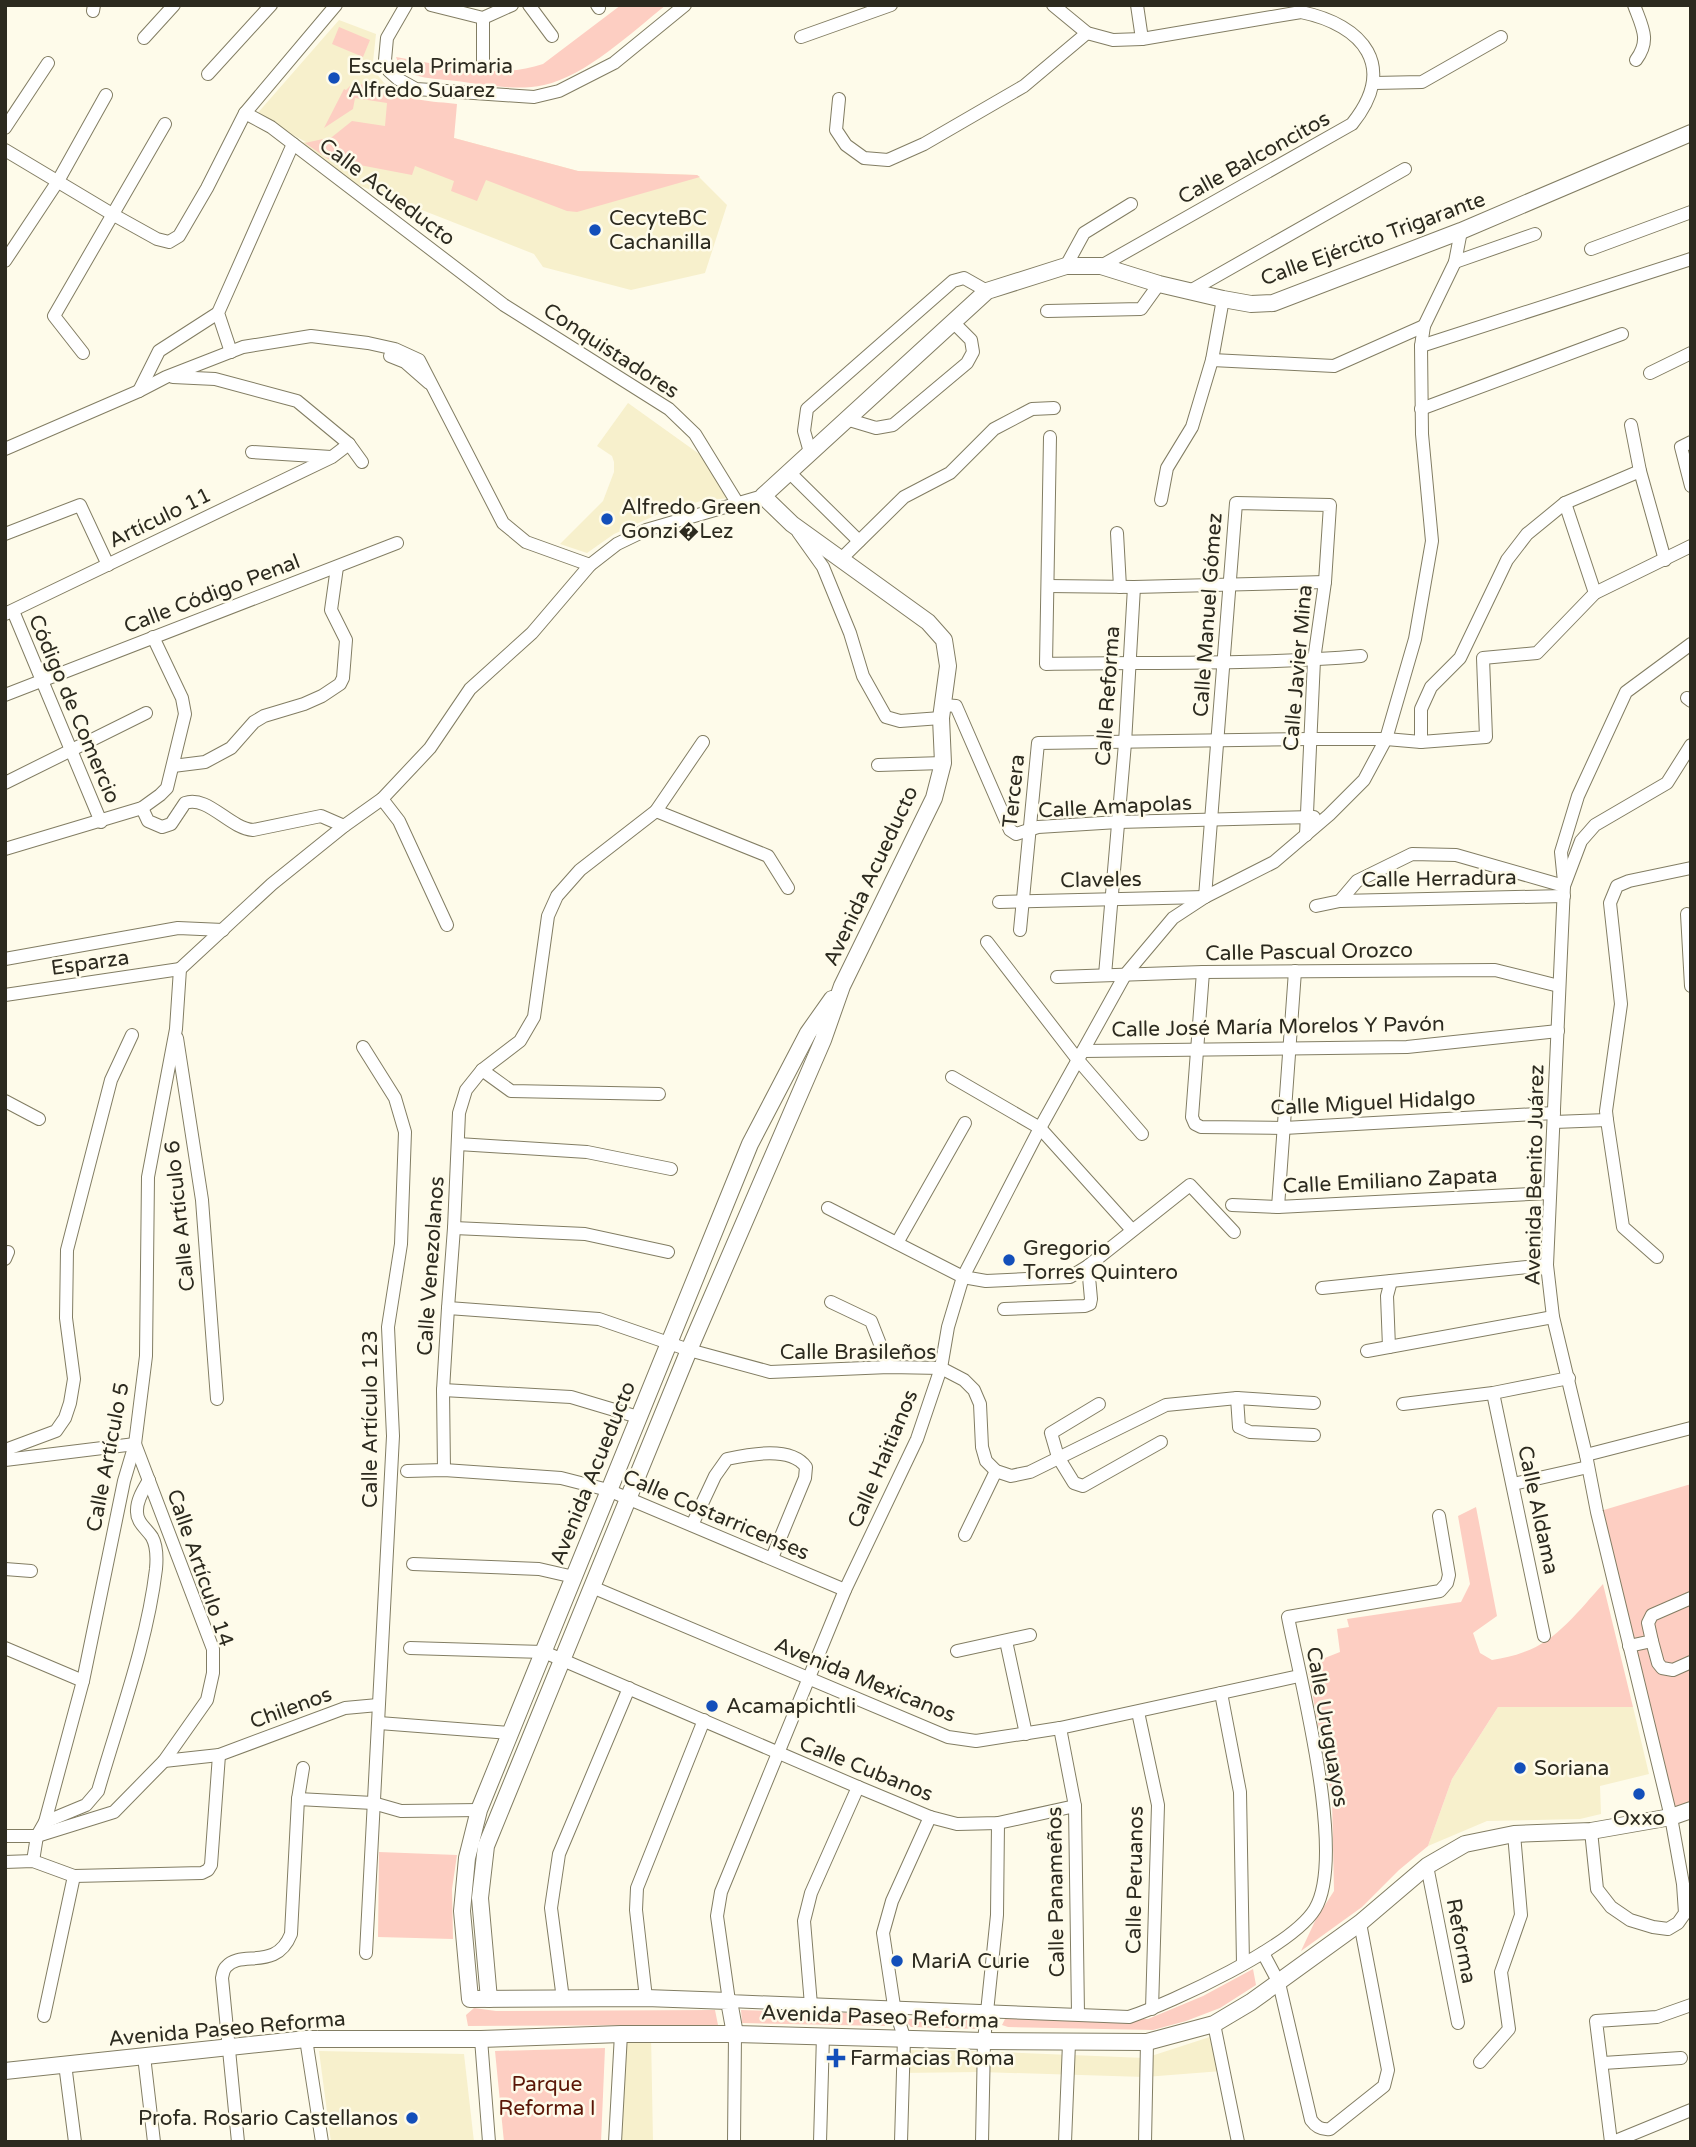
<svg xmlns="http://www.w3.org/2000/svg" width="1696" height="2147" font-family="'Varela Round',sans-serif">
<rect width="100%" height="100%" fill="#fefbea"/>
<g fill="#f7f0cc">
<polygon points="339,20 376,34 373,62 376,73 389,89 454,138 578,171 697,175 727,205 705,273 631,290 543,267 534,254 335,176 293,144 306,142 256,115"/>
<polygon points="628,403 702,456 729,498 701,501 663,512 614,534 587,553 560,544 603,501 614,472 614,462 612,456 597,446"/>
<polygon points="1498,1707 1633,1707 1649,1774 1600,1786 1601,1814 1580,1819 1487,1821 1428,1846 1452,1779"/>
<polygon points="621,2034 651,2034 653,2142 615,2142"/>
<polygon points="1216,2035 1222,2071 1145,2077 981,2072 899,2073 901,2050 975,2051 1145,2058"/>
<polygon points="319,2051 464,2054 474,2142 331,2142"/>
</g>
<g fill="#fdcec2">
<path d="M621 5H666C632 32 586 76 544 85 513 92 478 83 447 80 428 78 403 78 396 57 444 65 496 80 543 64Z"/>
<polygon points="339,27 370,40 363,57 332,44"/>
<path d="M353 83 376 87 375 94 382 95 384 83C400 102 435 101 457 104L454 138 578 171 697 175 700 177 577 212 567 211 486 180 477 201 451 191 454 181 415 166 412 175 328 159 305 143 332 137 352 121 385 126 387 103 355 98 353 109 324 128 344 89 346 90Z"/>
<polygon points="1691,1484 1691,1810 1671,1817 1597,1512"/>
<path d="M1476 1507 1497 1616 1473 1633 1480 1653 1492 1660C1503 1658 1514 1656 1524 1652 1557 1641 1580 1609 1603 1584L1633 1707H1498L1452 1779 1428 1846 1399 1870 1362 1907 1301 1951 1316 1919 1334 1891 1332 1799 1307 1665 1340 1652 1337 1629 1349 1627 1347 1619 1461 1602 1470 1584 1458 1516Z"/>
<polygon points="379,1852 457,1855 452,1889 453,1939 378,1937"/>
<polygon points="1253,1969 1256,1985 1220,2008 1186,2021 1153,2030 1008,2027 1002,2025 1005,2019 1148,2019 1203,1996"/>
<polygon points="474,2008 496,2011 715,2010 718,2025 468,2026 466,2015"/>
<polygon points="741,2010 883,2014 885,2026 742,2023"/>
<polygon points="985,2018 980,2029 911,2027 904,2019"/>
<polygon points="605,2048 601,2142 504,2142 495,2051"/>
</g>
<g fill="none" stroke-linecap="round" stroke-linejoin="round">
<g stroke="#827d63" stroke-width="14">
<g id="minor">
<polyline points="406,5 387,38 385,60 389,71 398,79 416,89 534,97 559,91 614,63 685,5"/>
<polyline points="431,5 483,18 512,5"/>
<polyline points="529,5 552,36"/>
<polyline points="597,5 599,8"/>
<path d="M1053 5 1087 33 1113 40 1142 39 1301 12C1364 25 1398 67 1352 124L1101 266"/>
<polyline points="1137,5 1142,39"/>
<path d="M1634 5C1642 27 1651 40 1636 60"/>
<polyline points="93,11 94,5"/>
<polyline points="801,37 891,5"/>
<polyline points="144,38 174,5"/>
<polyline points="483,61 483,18"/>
<polyline points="208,74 271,5"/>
<polyline points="1374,83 1422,82 1501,37"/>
<polyline points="839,99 836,130 846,145 864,158 888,160 924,144 1024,86 1087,33"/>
<polyline points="245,113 271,127 504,305 669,409 695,434 738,504"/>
<polyline points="5,128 48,63"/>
<polyline points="5,150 112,214 157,239 169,242 179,236 207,188 245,113 336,5"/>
<polyline points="1591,249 1691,212"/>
<polyline points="5,261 58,181 106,95"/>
<polyline points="1455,262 1535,234"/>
<polyline points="1066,266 1084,233 1131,204"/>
<polyline points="1190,291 1405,169"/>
<polyline points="1047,311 1141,309 1159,284"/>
<polyline points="1421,346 1691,259"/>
<polyline points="231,352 218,313 293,144"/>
<polyline points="83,353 54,316 165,124"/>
<polyline points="390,356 405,362 429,383"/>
<polyline points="1212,360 1334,366 1424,326"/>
<polyline points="1650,373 1691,353"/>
<polyline points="173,377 215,379 297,401 349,444 362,462"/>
<polyline points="139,391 159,351 218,313"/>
<polyline points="1421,409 1622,334"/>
<polyline points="846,419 876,428 893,425 967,363 973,352 971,340 953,322"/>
<polyline points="1631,425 1640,471 1665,560"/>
<path d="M1050 437 1046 664C1151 662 1256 665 1361 656"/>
<polyline points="1691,442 1681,447 1691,486"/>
<polyline points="5,449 139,391 166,377 243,347 311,336 368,343 395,349 419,360 503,523 526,542 590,565"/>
<polyline points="252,452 331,457"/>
<polyline points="810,452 804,431 807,409 953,281 964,278 987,291"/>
<polyline points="789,472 859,541"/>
<polyline points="1161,500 1167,468 1192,427 1212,360 1223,299"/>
<polyline points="1565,503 1595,593"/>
<polyline points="798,532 823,567 850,633 863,676 886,717 900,721 941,718"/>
<polyline points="1117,533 1120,587"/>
<polyline points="5,534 80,505 108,565"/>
<polyline points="840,560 904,497 950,473 994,429 1032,409 1054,408"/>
<polyline points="1048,586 1134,587 1325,582"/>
<polyline points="13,611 101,822"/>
<polyline points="5,614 332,457 349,444"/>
<polyline points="5,695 397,543"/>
<polyline points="1687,698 1691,701"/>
<polyline points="944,705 956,706 1010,830 1016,834 1038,827 1118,822 1314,817"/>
<polyline points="1421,742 1421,709 1431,687 1460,658 1507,560 1527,534 1565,503 1640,471"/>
<polyline points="878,765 943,763"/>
<polyline points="173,766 205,762 231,748 254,722 264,716 304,704 322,696 340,684 343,678 346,640 331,610 337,567"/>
<polyline points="5,783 146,713"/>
<polyline points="382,799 399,821 447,925"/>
<path d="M142 808 148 821 162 827 171 824 185 803C208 795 229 828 253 830L321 816 344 826"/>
<polyline points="656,811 768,856 788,888"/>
<polyline points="5,849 142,808 160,795 167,788 185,714 182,698 153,637"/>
<polyline points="1564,882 1561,852 1578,796 1626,692 1691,644"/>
<polyline points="1205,897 1236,503 1330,505 1325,582 1314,660 1306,835"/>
<polyline points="1340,901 1357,881 1412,854 1456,855 1564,886"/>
<polyline points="999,902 1205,897"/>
<polyline points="1316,906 1340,901 1564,896"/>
<polyline points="1687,914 1691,986"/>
<polyline points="1020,930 1038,743 1310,739 1386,739 1421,742 1486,737 1483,658 1537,653 1595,593 1691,546"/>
<polyline points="987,942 1078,1060 1142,1134"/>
<polyline points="5,959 178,928 223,930"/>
<polyline points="180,969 272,884 344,826 382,799 430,748 470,689 532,633 590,565 617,544 646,530 763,496"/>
<polyline points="1203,972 1192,1117 1195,1124 1201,1127 1284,1128 1554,1113"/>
<polyline points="1105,975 1125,743 1134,587"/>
<polyline points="1057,977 1203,972 1495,970 1559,986"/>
<polyline points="5,995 180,969"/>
<polyline points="177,1038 202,1200 217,1399"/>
<polyline points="363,1047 395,1098 405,1132 401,1244 388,1327 393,1436 366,1953"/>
<polyline points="1083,1051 1407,1047 1558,1031"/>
<polyline points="482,1070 511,1091 659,1094"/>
<polyline points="952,1077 1040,1128 1132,1230"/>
<polyline points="5,1101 39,1119"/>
<polyline points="1554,1122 1607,1120"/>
<polyline points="458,1144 587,1152 671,1169"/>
<polyline points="1232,1205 1278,1207 1550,1193"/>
<polyline points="1278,1207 1295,971"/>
<polyline points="828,1208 963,1277 986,1281 1070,1277 1088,1266 1190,1185 1234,1232"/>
<polyline points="454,1228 585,1234 668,1252"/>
<polyline points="897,1243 965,1123"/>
<polyline points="1657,1257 1623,1227 1607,1120 1606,1111 1621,1004 1610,903 1617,886 1629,881 1691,868"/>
<polyline points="5,1259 8,1252"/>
<polyline points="1322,1288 1547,1265"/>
<polyline points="831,1302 871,1321 889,1367"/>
<polyline points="448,1308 599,1319 689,1350 770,1372 889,1367 941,1368 964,1380 974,1390 980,1404 982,1447 986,1461 996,1471 1011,1476 1030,1472 1166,1405 1237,1398 1314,1403"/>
<polyline points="1004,1309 1085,1306 1090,1304 1091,1299 1088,1266"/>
<polyline points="1389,1347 1387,1296 1391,1281"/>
<polyline points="1367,1351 1553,1317"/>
<polyline points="443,1390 571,1397 638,1417"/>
<polyline points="1493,1393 1544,1636"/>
<polyline points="1237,1398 1239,1427 1250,1432 1314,1435"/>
<polyline points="1099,1404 1051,1433 1058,1457 1074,1483 1083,1486 1161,1442"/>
<polyline points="1403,1404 1493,1393 1569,1378"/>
<polyline points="5,1450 56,1431 65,1418 70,1403 74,1379 66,1318 67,1250 111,1080 132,1035"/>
<polyline points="1586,1455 1691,1428"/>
<polyline points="5,1460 135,1444"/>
<polyline points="444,1470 443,1390 448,1308 454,1228 459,1113 466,1090 482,1070 520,1041 534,1017 548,916 557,896 580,870 656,811 703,742"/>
<polyline points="407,1471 444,1470 561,1478 608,1490 845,1590"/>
<polyline points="1513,1484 1588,1467"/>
<path d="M1439 1516 1449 1575 1447 1583 1440 1591 1288 1617C1300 1680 1347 1856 1315 1909 1292 1947 1173 2002 1129 2017L729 2001 717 1916 721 1892 845 1590 917 1439 941 1368 948 1327 963 1277 1040 1128 1125 975 1173 918 1205 897 1274 862 1329 815 1364 780 1386 739 1415 639 1432 541 1422 434 1421 346 1424 326 1455 262 1461 231"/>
<path d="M692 1525 715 1476 727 1459C751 1454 791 1446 806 1467L805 1478 772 1558"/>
<polyline points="965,1535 996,1471"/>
<polyline points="413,1564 539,1569 574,1577"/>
<polyline points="5,1569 31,1571"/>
<polyline points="592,1587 948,1737 976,1741 1060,1728 1299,1676"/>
<polyline points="1006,1641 1026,1734"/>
<polyline points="1652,1641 1658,1663 1662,1668 1673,1670 1691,1662"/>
<polyline points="1629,1646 1652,1641 1648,1623 1652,1615 1691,1598"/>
<polyline points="5,1648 83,1681"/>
<polyline points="410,1648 544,1652 858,1787 930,1817 957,1824 998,1823 1075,1806"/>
<polyline points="957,1651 1030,1635"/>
<polyline points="1221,1693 1240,1792 1243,1964"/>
<polyline points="1138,1712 1158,1805 1152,2009"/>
<polyline points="379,1723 510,1733"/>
<polyline points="1060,1728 1075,1806 1078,2014"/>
<polyline points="164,1761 219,1755 345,1708 378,1705"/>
<polyline points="298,1799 373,1803 401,1811 479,1810"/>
<path d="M45 1822 86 1805 98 1791C119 1718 147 1644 156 1569 157 1558 157 1546 152 1537 146 1528 136 1522 137 1510 137 1499 144 1489 149 1480"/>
<polyline points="1591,1831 1597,1889 1611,1907 1630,1920 1653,1927 1668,1929 1678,1923 1685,1913 1683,1884 1671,1817 1597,1512 1586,1455 1553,1317 1547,1265 1564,886 1581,841 1595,825 1667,783 1691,745"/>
<polyline points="5,1836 37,1836 114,1812 164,1761 207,1700 213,1673 213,1649 135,1444"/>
<polyline points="33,1861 37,1836 45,1822 83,1681 124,1481 135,1444 146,1356 148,1177 176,1029 180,969"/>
<polyline points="5,1862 33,1861 74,1876 202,1873 208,1870 211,1865 219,1755"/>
<polyline points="1427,1866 1458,2023"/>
<path d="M1263 1953 1279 1983 1311 2120C1316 2127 1321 2130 1330 2129L1384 2086 1388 2070 1360 1923"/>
<polyline points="646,1998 636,1910 637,1888 704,1720"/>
<polyline points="563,1999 551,1908 559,1854 629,1688"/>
<polyline points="811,2005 804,1921 811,1893 858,1787"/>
<polyline points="44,2016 74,1876"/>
<polyline points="1214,2024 1238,2142"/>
<polyline points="306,2039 322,2142"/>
<polyline points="481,2039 489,2142"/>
<polyline points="144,2056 154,2142"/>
<polyline points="1480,2062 1509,2029 1501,1972 1521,1915 1514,1834"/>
<polyline points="1603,2063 1681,2058"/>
<polyline points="65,2064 75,2142"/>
<path d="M238 2142 222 1978C223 1974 223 1970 226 1967 241 1949 276 1972 291 1934L298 1799 303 1768"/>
<polyline points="615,2142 621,2034"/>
<polyline points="734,2142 735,2034"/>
<polyline points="820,2142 823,2035"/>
<polyline points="901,2142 904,2037 894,2006 883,1933 892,1901 930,1817"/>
<polyline points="982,2142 984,2041 997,1915 998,1823"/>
<polyline points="1065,2142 1069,2043"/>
<polyline points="1145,2142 1147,2042"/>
<polyline points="1611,2142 1596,2021 1657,2017 1691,2005"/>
<polyline points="1613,2142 1691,2110"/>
</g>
</g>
<g stroke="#827d63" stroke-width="18">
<g id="major">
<polyline points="489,1999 480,1898 486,1846 689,1350 823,1040 842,986 934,798 943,763 941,718 948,666 944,640 928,622 792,524 763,496 987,291 1066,266 1101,266 1159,284 1223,299 1251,304 1273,303 1461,231 1691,133"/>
<polyline points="735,2034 729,2001 646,1998 470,1999 462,1911 467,1858 479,1810 750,1144 808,1033 832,999"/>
<polyline points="5,2071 306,2039 481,2039 621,2034 735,2034 984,2041 1147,2042 1214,2024 1251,2002 1360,1923 1427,1866 1465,1844 1514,1834 1591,1831 1671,1817 1691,1810"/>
</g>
</g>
<use href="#minor" stroke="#fff" stroke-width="12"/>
<use href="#major" stroke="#fff" stroke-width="16"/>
</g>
<g fill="#134fba" stroke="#fefbea" stroke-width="2.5">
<circle cx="334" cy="78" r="7"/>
<circle cx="595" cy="230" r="7"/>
<circle cx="607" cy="519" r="7"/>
<circle cx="1009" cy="1260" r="7"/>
<circle cx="712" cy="1706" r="7"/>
<circle cx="1520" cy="1768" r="7"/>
<circle cx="1639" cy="1794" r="7"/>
<circle cx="897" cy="1961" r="7"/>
<path d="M832.5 2047.5h7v7h7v7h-7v7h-7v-7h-7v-7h7z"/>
<circle cx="412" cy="2118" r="7"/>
</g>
<g text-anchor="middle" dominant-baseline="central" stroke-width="5" stroke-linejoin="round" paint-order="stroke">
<g font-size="21" fill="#2c2a1f" stroke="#fefbea" text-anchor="start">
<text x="348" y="66">Escuela Primaria<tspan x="348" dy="24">Alfredo Suarez</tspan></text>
<text x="609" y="218">CecyteBC<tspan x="609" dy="24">Cachanilla</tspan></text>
<text x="621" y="507">Alfredo Green<tspan x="621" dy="24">Gonzi�Lez</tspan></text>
<text x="1023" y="1248">Gregorio<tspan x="1023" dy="24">Torres Quintero</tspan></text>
<text x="726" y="1706">Acamapichtli</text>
<text x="1534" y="1768">Soriana</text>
<text x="1639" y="1818" text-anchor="middle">Oxxo</text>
<text x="911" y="1961">MariA Curie</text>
<text x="850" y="2058">Farmacias Roma</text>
<text x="398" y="2118" text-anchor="end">Profa. Rosario Castellanos</text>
</g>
<g font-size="21" fill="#2c2a1f" stroke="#fefbea">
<text transform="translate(1254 158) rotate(-29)">Calle Balconcitos</text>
<text transform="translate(387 192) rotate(37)">Calle Acueducto</text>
<text transform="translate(1373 239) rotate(-20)">Calle Ejército Trigarante</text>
<text transform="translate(611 351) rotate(33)">Conquistadores</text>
<text transform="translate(160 518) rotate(-26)">Artículo 11</text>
<text transform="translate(212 594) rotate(-21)">Calle Código Penal</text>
<text transform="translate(1208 615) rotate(-86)">Calle Manuel Gómez</text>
<text transform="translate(1298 668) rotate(-85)">Calle Javier Mina</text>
<text transform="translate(1108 696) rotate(-86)">Calle Reforma</text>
<text transform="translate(74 709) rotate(67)">Código de Comercio</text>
<text transform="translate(1014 791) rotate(-84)">Tercera</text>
<text transform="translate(1115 807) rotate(-3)">Calle Amapolas</text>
<text transform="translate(871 876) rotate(-65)">Avenida Acueducto</text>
<text transform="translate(1439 879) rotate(-1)">Calle Herradura</text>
<text transform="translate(1101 880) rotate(-1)">Claveles</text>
<text transform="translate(1309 952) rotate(-1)">Calle Pascual Orozco</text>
<text transform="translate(90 963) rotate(-8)">Esparza</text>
<text transform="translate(1278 1027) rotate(-1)">Calle José María Morelos Y Pavón</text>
<text transform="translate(1373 1103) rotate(-3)">Calle Miguel Hidalgo</text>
<text transform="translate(1535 1175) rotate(-89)">Avenida Benito Juárez</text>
<text transform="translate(1390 1181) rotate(-3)">Calle Emiliano Zapata</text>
<text transform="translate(180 1216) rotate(-96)">Calle Artículo 6</text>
<text transform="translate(431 1266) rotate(-86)">Calle Venezolanos</text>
<text x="858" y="1352">Calle Brasileños</text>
<text transform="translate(370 1419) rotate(-90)">Calle Artículo 123</text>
<text transform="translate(108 1457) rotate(-79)">Calle Artículo 5</text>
<text transform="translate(883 1459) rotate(-67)">Calle Haitianos</text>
<text transform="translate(593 1473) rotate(-68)">Avenida Acueducto</text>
<text transform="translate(1538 1510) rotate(78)">Calle Aldama</text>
<text transform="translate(716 1515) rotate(23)">Calle Costarricenses</text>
<text transform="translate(200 1568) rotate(71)">Calle Artículo 14</text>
<text transform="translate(865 1680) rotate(22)">Avenida Mexicanos</text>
<text transform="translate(291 1708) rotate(-20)">Chilenos</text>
<text transform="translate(1327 1727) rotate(80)">Calle Uruguayos</text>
<text transform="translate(866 1769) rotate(22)">Calle Cubanos</text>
<text transform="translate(1135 1880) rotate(-89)">Calle Peruanos</text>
<text transform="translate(1056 1892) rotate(-91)">Calle Panameños</text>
<text transform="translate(1461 1941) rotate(79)">Reforma</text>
<text transform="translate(880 2017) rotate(2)">Avenida Paseo Reforma</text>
<text transform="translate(227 2029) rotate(-5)">Avenida Paseo Reforma</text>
</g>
<g font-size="21" fill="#5b1607" stroke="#fefbea">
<text x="547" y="2084">Parque<tspan x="547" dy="24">Reforma I</tspan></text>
</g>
</g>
<rect width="1696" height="2147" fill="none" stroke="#2c2a1f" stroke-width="14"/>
</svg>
